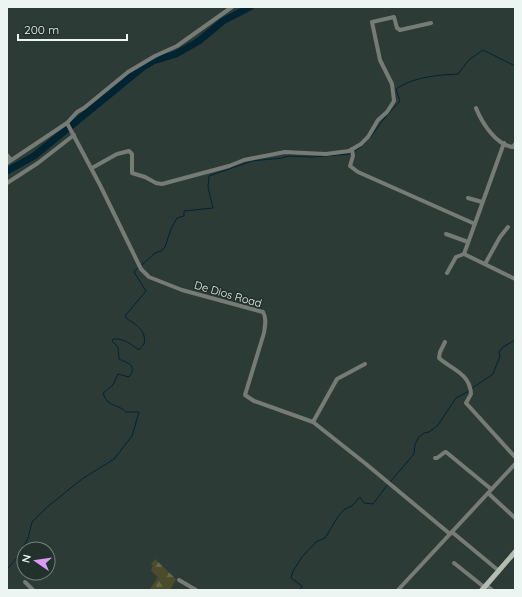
<svg xmlns="http://www.w3.org/2000/svg" width="522" height="597" font-family="Quicksand,sans-serif">
<defs>
<pattern id="forest-firs" width="22" height="20" patternUnits="userSpaceOnUse"><rect width="22" height="20" fill="#4b4d2a"/><path d="M5 1l3.5 6h-7zM16 11l3.5 6h-7z" fill="#656749"/></pattern>
</defs>
<rect width="100%" height="100%" fill="#2d3b36"/>
<polygon fill="url(#forest-firs)" points="155,559 176,579 170,590 152,590 150,589 158,577 151,571 153,565 151,564"/>
<g fill="none" stroke-linecap="round" stroke-linejoin="round">
<g stroke="#002432" stroke-width="1">
<path d="M353 152C367 145 374 132 383 120 388 113 395 107 400 101L396 89C413 77 437 75 458 74L469 60 483 50 515 66"/>
<polyline points="142,265 155,253 161,251 165,247 171,229 177,218 184,216 184,211 213,208 208,187 209,176 252,161 282,158 288,156 312,157 350,154"/>
<polyline points="471,389 493,374 500,356 499,352 503,347 515,340"/>
<polyline points="390,482 414,454 415,444 419,437 424,433 429,432 438,425 456,398 469,391"/>
<path d="M7 569 19 556 28 538 32 522 46 508 82 479 114 459 132 436 139 412H126C117 403 108 408 103 393L113 385 118 374 129 377C138 365 127 363 119 359L118 347 112 341 113 339C123 338 131 344 139 350L144 344C147 330 136 325 126 318L125 316 146 291 134 272 138 268"/>
<polyline points="300,590 302,586 291,578 293,571 302,557 316,542 325,538 339,515 345,509 352,506 358,499 360,497 364,503 373,504 388,484"/>
</g>
<polyline stroke="#002432" stroke-width="7" points="7,171 34,156 143,67 153,61 176,54 199,41 223,21 250,7"/>
<g stroke="#767b75" stroke-width="4">
<path d="M476 108C482 123 496 145 513 147L515 144"/>
<path d="M67 123 100 185 141 269 149 277 182 290 263 312C267 318 265 326 264 333L245 395 254 401 313 422 366 464 450 534"/>
<polyline points="504,143 464,254 515,279"/>
<polyline points="352,149 353,156 350,166 358,172 475,224"/>
<polyline points="7,155 11,160"/>
<polyline points="7,163 67,123 77,112 84,108 128,72 155,56 177,46 232,7"/>
<polyline points="92,168 117,154 129,151 132,154 132,173 145,177 156,183 162,184 229,166 244,160 285,152 326,154 349,151 361,144 368,137 378,120 387,112 394,101 392,84 380,60 372,22 394,17 397,28 400,30 431,23"/>
<polyline points="7,183 38,163 74,135"/>
<polyline points="468,198 482,202"/>
<polyline points="446,234 468,242"/>
<polyline points="485,264 500,237 508,227"/>
<polyline points="447,273 456,257 464,254"/>
<path d="M445 342 440 352 439 358C451 369 470 373 471 394L466 403 515 457"/>
<polyline points="313,422 337,379 365,364"/>
<polyline points="435,458 437,458 445,452 446,452 491,489"/>
<polyline points="488,493 515,518"/>
<polyline points="452,532 499,571"/>
<polyline points="454,563 484,587"/>
<polyline points="179,580 196,590"/>
<polyline points="25,582 33,590"/>
<polyline points="486,585 492,590"/>
<polyline points="398,590 515,464"/>
</g>
<polyline stroke="#b4bdb2" stroke-width="5" points="482,590 515,552"/>
</g>
<g text-anchor="middle" dominant-baseline="central" stroke-width="3.5" stroke-linejoin="round" paint-order="stroke">
<g font-size="11" fill="#ecf5f1" stroke="#23312c">
<text transform="translate(228 294) rotate(16)">De Dios Road</text>
</g>
</g>
<rect width="522" height="597" fill="none" stroke="#ecf5f1" stroke-width="16"/>
<g transform="translate(36 561) rotate(283)"><circle r="19" fill="#23312c" stroke="#737f7b"/>
<path d="M0-3L7 15L0 10L-7 15Z" fill="#da9af6"/>
<text y="-6" font-size="11" font-weight="bold" text-anchor="middle" fill="#ecf5f1">N</text>
</g>
<path d="M18 34v6h109v-6" fill="none" stroke="#ecf5f1" stroke-width="2"/>
<text x="24" y="34" font-size="12" fill="#ecf5f1" stroke="#23312c" stroke-width="3" paint-order="stroke">200 m</text>
</svg>
